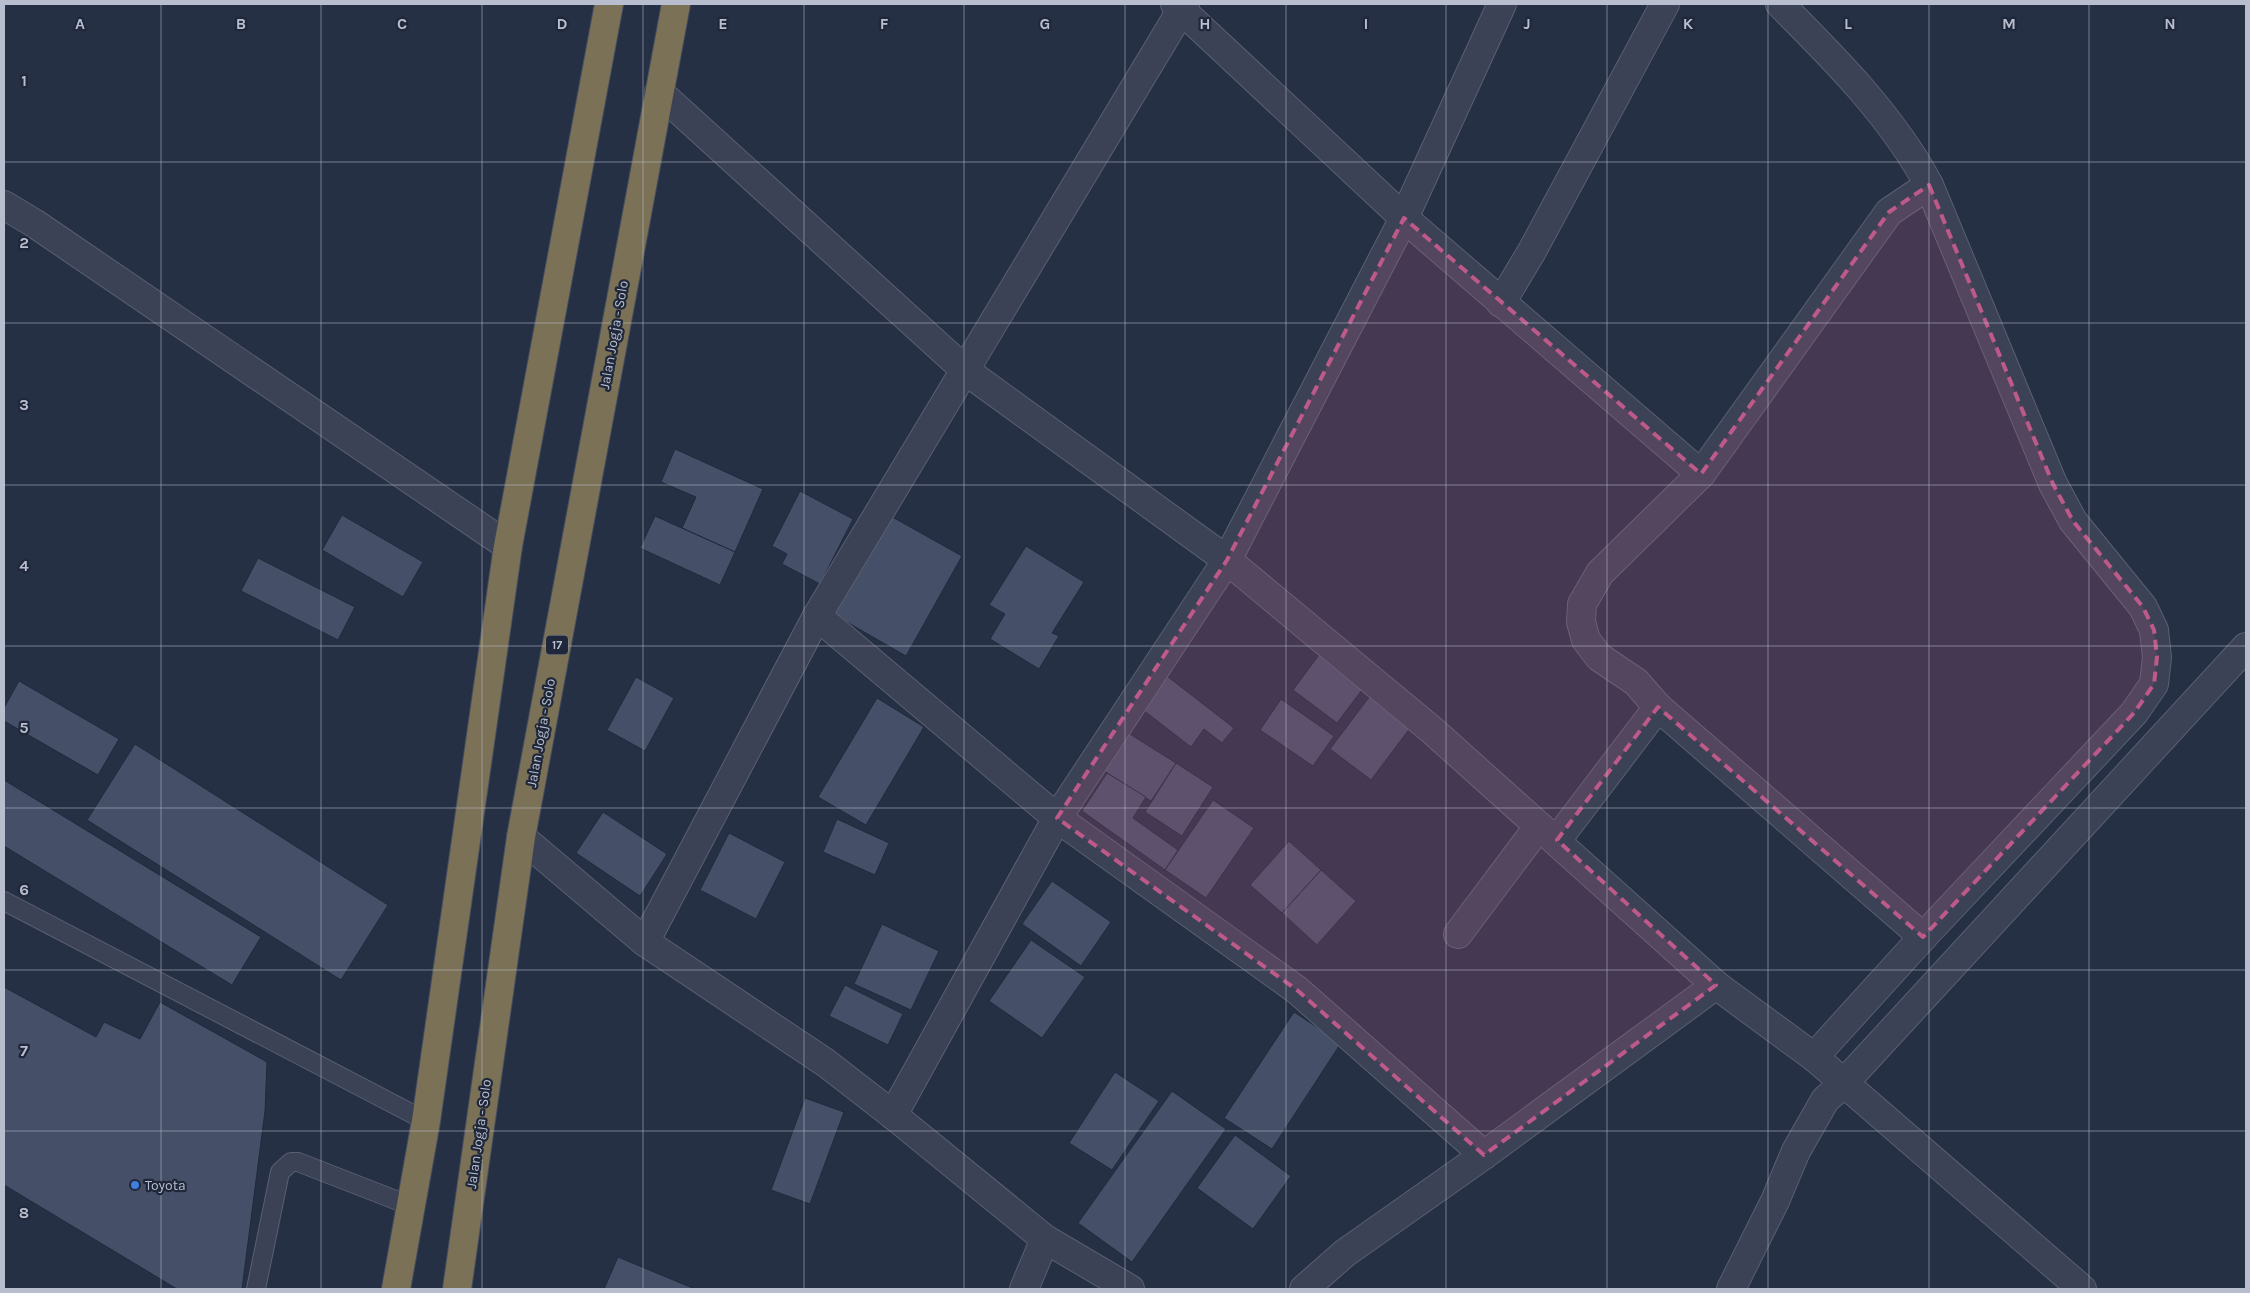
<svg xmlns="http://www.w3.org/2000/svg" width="2250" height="1293" font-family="Karla,sans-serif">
<rect width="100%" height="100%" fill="#263045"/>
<g fill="#454f68" stroke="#21293c">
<polygon points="675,449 763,489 735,552 682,528 696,497 661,482"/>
<polygon points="800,491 853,519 820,584 782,564 787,554 772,546"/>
<polygon points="887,514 962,556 906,656 831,613"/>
<polygon points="342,515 423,562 403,597 322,550"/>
<polygon points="655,516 735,552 720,585 640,548"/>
<polygon points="1026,546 1084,582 1052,633 1059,636 1039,669 990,639 1005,614 989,605"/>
<polygon points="258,558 355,607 338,640 241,591"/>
<polygon points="1324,648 1368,682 1337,723 1293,690"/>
<polygon points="1163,673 1234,728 1222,743 1204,729 1191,747 1138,706"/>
<polygon points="636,677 674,698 645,751 607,730"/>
<polygon points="19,681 119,739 98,775 4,721 4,708"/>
<polygon points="1376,688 1417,719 1371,780 1330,749"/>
<polygon points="877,698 924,727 866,825 818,797"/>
<polygon points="1281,699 1334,736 1313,766 1260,730"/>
<polygon points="1125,731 1176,763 1151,801 1101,769"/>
<polygon points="135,744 388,905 341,980 87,820"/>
<polygon points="1176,763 1213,787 1182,836 1145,812"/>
<polygon points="1107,773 1146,797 1133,818 1178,850 1165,870 1082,811"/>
<polygon points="4,780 261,937 232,985 4,846"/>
<polygon points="1213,800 1254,828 1206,898 1165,870"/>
<polygon points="603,812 667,854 640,896 576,853"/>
<polygon points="837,819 889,843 875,875 823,852"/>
<polygon points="729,833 785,862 756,919 700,890"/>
<polygon points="1289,841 1321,870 1282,913 1250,885"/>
<polygon points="1321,870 1356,901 1317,945 1282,913"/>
<polygon points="1052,881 1111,922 1081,966 1022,924"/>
<polygon points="882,924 939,951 911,1010 854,984"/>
<polygon points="1031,940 1085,977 1042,1038 989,1001"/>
<polygon points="845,985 903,1014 888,1045 829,1016"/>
<polygon points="4,987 96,1037 104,1022 140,1039 160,1002 267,1062 265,1111 242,1289 177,1289 4,1185"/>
<polygon points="1294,1012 1341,1043 1272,1149 1224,1118"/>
<polygon points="1115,1072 1159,1101 1112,1170 1069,1143"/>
<polygon points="1172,1091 1226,1129 1132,1262 1078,1223"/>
<polygon points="805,1098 844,1112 810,1204 771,1190"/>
<polygon points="1235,1135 1291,1176 1253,1229 1197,1188"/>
<polygon points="618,1257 695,1289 604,1289"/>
</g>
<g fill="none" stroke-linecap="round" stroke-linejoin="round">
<g stroke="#596072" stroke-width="20">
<g id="lane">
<polyline points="4,901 426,1121"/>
<polyline points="256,1289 280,1172 291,1162 298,1162 411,1206"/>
</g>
</g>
<g stroke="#596072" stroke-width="30">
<g id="street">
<polyline points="1175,4 1404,218 1701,474"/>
<polyline points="659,92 966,371 1227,560 1433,731 1716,985 1814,1057 2082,1289"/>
<polyline points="4,205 34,223 508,546"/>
<polyline points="1501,303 1532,251 1665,4"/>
<polyline points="817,616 1057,818 1297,990 1484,1155"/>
<polyline points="1658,707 1923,937"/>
<polyline points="521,837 645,942 826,1063 893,1115 1045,1239 1130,1289"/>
<path d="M1557 840 1658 707 1636 682 1599 657 1586 640 1581 622 1582 604 1600 573 1701 474 1889 212 1929 185C1892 116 1835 59 1780 4"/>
<polyline points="1458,934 1539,826"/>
<polyline points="645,942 817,616 1185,4"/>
<polyline points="1814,1057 1923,937 2134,713 2154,684 2157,657 2154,630 2143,607 2073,521 2053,484 1929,185"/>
<polyline points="893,1115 1057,818 1227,560 1404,218 1502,4"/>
<polyline points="1024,1289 1045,1239"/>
<polyline points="1304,1289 1345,1253 1484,1155 1716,985"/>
<polyline points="1731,1289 1775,1201 1796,1151 1825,1100 1844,1083 2246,647"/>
</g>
</g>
<g stroke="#454d5f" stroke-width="30">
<g id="highway">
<polyline points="396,1289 426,1121 508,546 609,4"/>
<polyline points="457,1289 521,837 676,4"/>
</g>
</g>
<use href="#lane" stroke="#3b4255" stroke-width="18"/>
<use href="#street" stroke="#3b4255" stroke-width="28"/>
<use href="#highway" stroke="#7b7157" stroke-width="28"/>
</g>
<path fill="#be5a89" fill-opacity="0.2" stroke="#be5a89" stroke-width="4" stroke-dasharray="10 6" stroke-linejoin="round" d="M1929 185 2053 484 2073 521 2143 607 2154 630 2157 657 2154 684 2134 713 1923 937 1658 707 1557 840 1716 985 1484 1155 1297 990 1057 818 1227 560 1404 218 1701 474 1889 212Z"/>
<path fill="none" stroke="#b9bece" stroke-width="1" stroke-opacity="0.55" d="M161 4V1289M321 4V1289M482 4V1289M643 4V1289M804 4V1289M964 4V1289M1125 4V1289M1286 4V1289M1446 4V1289M1607 4V1289M1768 4V1289M1929 4V1289M2089 4V1289M4 162H2246M4 323H2246M4 485H2246M4 646H2246M4 808H2246M4 970H2246M4 1131H2246"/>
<circle fill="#3f7fe0" stroke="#1f273a" stroke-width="2" cx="135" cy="1185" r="5"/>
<g text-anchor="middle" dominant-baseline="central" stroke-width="4.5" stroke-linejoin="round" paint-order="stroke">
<rect fill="#1f273a" stroke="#8b91a2" stroke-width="1" x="546" y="635.5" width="22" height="19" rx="4"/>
<g font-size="12" font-weight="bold" fill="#b9bece">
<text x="557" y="645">17</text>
</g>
<g font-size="14" fill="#b9bece" stroke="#1f273a">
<text transform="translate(614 335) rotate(-80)">Jalan Jogja - Solo</text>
<text transform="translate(541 733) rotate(-80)">Jalan Jogja - Solo</text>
<text transform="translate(479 1134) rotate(-82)">Jalan Jogja - Solo</text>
</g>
<g font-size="14" fill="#b9bece" stroke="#1f273a" text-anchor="start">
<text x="145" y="1185">Toyota</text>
</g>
</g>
<g font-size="16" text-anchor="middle" font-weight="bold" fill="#b9bece" stroke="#1f273a" stroke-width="4.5" stroke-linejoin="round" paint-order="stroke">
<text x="80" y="29">A</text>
<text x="241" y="29">B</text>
<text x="402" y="29">C</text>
<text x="562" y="29">D</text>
<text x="723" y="29">E</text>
<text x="884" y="29">F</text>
<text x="1045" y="29">G</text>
<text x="1205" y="29">H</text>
<text x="1366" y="29">I</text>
<text x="1527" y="29">J</text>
<text x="1688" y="29">K</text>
<text x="1848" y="29">L</text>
<text x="2009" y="29">M</text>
<text x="2170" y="29">N</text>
<text x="24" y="86">1</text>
<text x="24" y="248">2</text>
<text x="24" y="410">3</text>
<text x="24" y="571">4</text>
<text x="24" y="733">5</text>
<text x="24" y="895">6</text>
<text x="24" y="1056">7</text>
<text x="24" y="1218">8</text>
</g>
<rect width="2250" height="1293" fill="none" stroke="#b9bece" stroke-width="10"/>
</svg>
